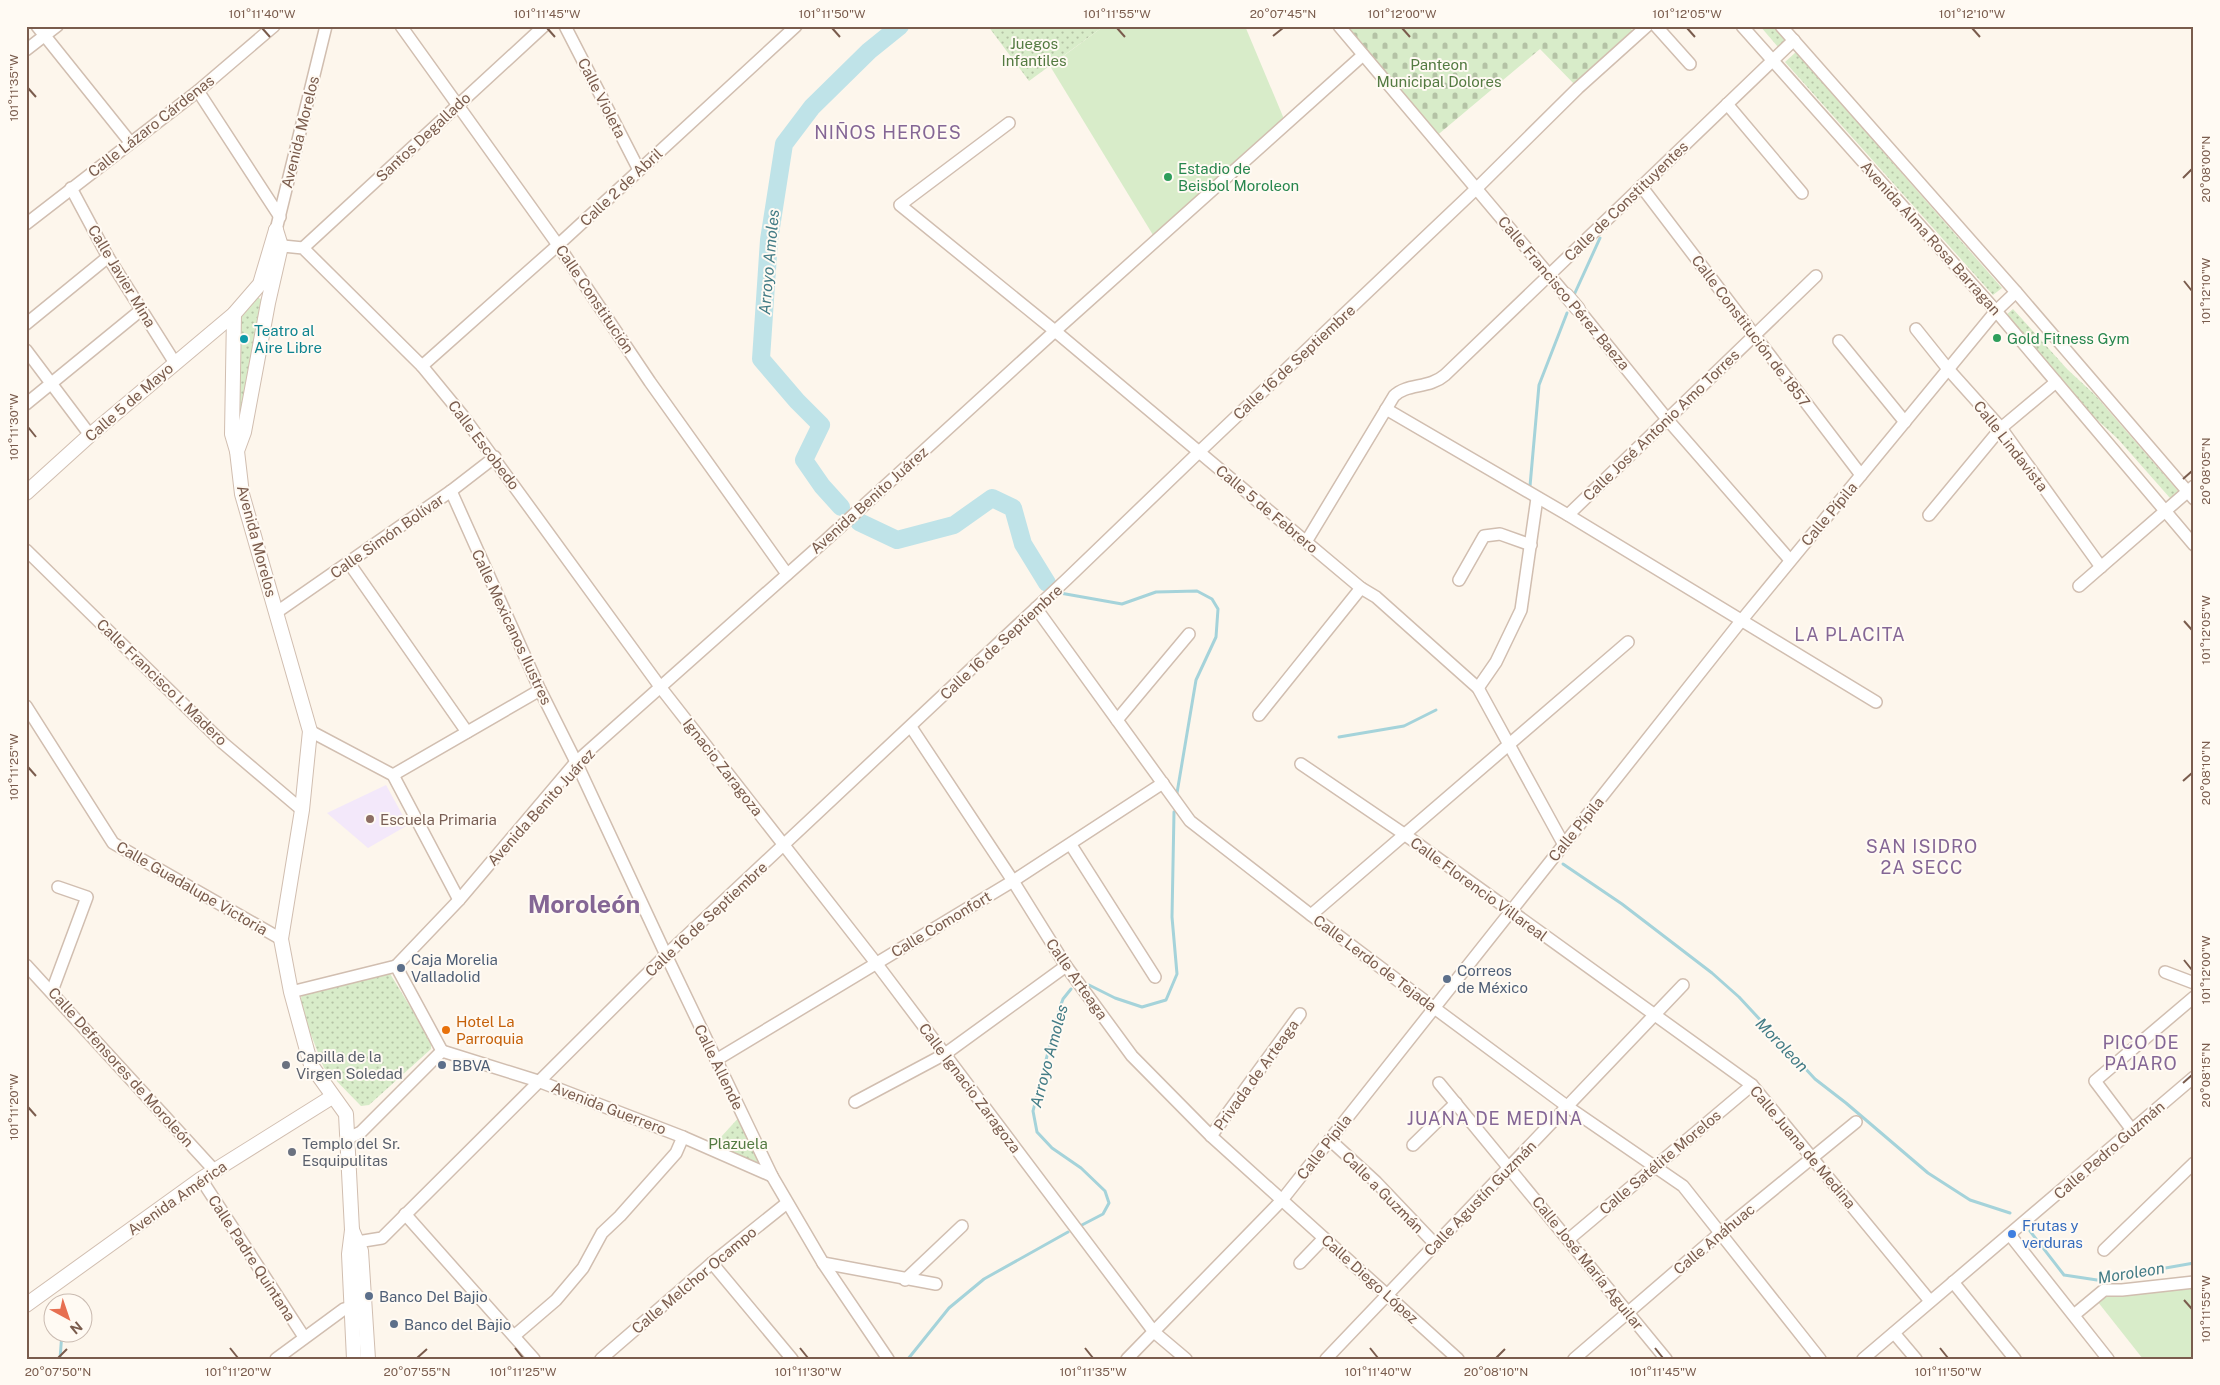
<svg xmlns="http://www.w3.org/2000/svg" width="2220" height="1385" font-family="'Public Sans',sans-serif">
<defs>
<pattern id="grass-dots" width="8" height="8" patternUnits="userSpaceOnUse" patternTransform="scale(1.25)"><rect width="8" height="8" fill="#d8ecc9"/><path d="M2 2h.1M6 6h.1" fill="none" stroke="#b4c2a5" stroke-width="1.8" stroke-linecap="round"/></pattern>
<pattern id="cemetery-stones" width="16" height="16" patternUnits="userSpaceOnUse" patternTransform="scale(1.25)"><rect width="16" height="16" fill="#d8ecc9"/><path d="M2 7V4a2 2 0 0 1 4 0v3zM10 15v-3a2 2 0 0 1 4 0v3z" fill="#b4c2a5"/></pattern>
</defs>
<rect width="100%" height="100%" fill="#fdf6ec"/>
<polygon fill="#f3e8fa" points="386,785 408,825 368,848 327,813"/>
<g fill="url(#grass-dots)">
<polygon points="988,26 1104,26 1029,81"/>
<polygon points="1760,26 1775,26 1786,38 1785,42 1778,47"/>
<polygon points="1796,52 2002,288 1993,295 1785,62"/>
<polygon points="256,297 261,299 266,304 236,433 240,320 247,302"/>
<polygon points="2013,309 2067,369 2095,395 2178,491 2170,498 2118,439 2092,415 2005,316"/>
<polygon points="389,972 431,1041 431,1049 369,1105 361,1106 324,1068 299,1004 302,995"/>
<polygon points="742,1114 772,1176 710,1149"/>
</g>
<polygon fill="url(#cemetery-stones)" points="1339,26 1628,26 1637,35 1578,88 1540,49 1434,138"/>
<g fill="#d8ecc9">
<polygon points="1104,26 1245,26 1284,119 1153,235 1050,66"/>
<polygon points="2194,1282 2194,1359 2143,1359 2094,1297 2104,1290"/>
</g>
<g fill="none" stroke-linecap="round" stroke-linejoin="round">
<g stroke="#a5d3da" stroke-width="3">
<polyline points="1574,295 1600,238"/>
<polyline points="1530,486 1539,385 1567,313"/>
<polyline points="1060,593 1122,604 1156,592 1197,591 1212,599 1218,609 1216,637 1196,680 1177,793"/>
<polyline points="1339,737 1404,726 1436,710"/>
<polyline points="1563,864 1622,904 1712,973 1739,997 1815,1079 1846,1103 1928,1173 1970,1200 2010,1213"/>
<polyline points="1089,985 1115,998 1142,1007 1166,1000 1177,974 1172,917 1174,812"/>
<polyline points="1071,989 1063,999 1058,1013 1033,1111 1037,1132 1052,1148 1081,1168 1105,1191 1109,1203 1103,1214 1080,1226"/>
<polyline points="2030,1231 2064,1275 2097,1280 2194,1263"/>
<polyline points="60,1359 62,1332"/>
<polyline points="908,1359 949,1308 984,1279 1068,1232"/>
</g>
<g stroke="#bfe3e8" stroke-width="18">
<polyline points="841,507 822,486 804,460 821,425 797,401 761,359 769,240 784,144 812,107 869,51 900,26"/>
<polyline points="859,522 897,540 954,525 992,498 1013,508 1023,544 1047,583"/>
</g>
<g stroke="#d1beb0" stroke-width="14">
<g id="minor">
<polyline points="37,26 130,142"/>
<polyline points="401,26 558,245 650,382 787,574"/>
<polyline points="565,26 639,170"/>
<polyline points="1339,26 1566,295"/>
<polyline points="1656,26 1690,64"/>
<polyline points="1742,26 1996,311 2194,545"/>
<polyline points="1781,26 2016,292 2194,499"/>
<polyline points="26,50 57,26"/>
<polyline points="198,91 280,217"/>
<polyline points="1727,104 1802,193"/>
<polyline points="1009,123 900,205 1055,331 1361,588 1376,597 1478,688 1564,845"/>
<polyline points="1641,186 1861,475"/>
<polyline points="71,188 108,257 175,363"/>
<polyline points="26,224 198,91 274,26"/>
<polyline points="276,230 326,26"/>
<polyline points="273,245 303,248 422,366 463,416 661,688 876,963 1154,1332 1186,1359"/>
<polyline points="303,248 544,26"/>
<polyline points="1578,309 1667,419 1790,560"/>
<polyline points="26,324 108,257"/>
<polyline points="1916,329 1948,369 2001,428 2101,567"/>
<polyline points="1839,341 1905,422"/>
<polyline points="26,350 90,435"/>
<polyline points="422,366 558,245 796,26"/>
<polyline points="26,404 141,310"/>
<polyline points="1386,409 1568,515 1876,702"/>
<polyline points="451,491 540,690 576,762 666,955 772,1176 823,1263 888,1359"/>
<polyline points="1568,515 1816,276"/>
<polyline points="1929,515 2001,428 2056,382"/>
<path d="M1306 542 1394 396C1407 383 1429 389 1445 375L1794 40"/>
<polyline points="26,550 223,743 302,810"/>
<polyline points="349,563 467,732"/>
<polyline points="1459,580 1484,536 1500,534 1531,545"/>
<polyline points="2079,586 2194,486"/>
<polyline points="1036,608 1190,821 1311,915 1433,1007 1568,1107 1683,1186 1820,1359"/>
<polyline points="277,612 451,491 495,457"/>
<polyline points="1478,688 1496,662 1521,610 1537,498"/>
<polyline points="26,706 113,843 281,939"/>
<polyline points="1259,715 1361,588"/>
<polyline points="1117,720 1189,634"/>
<polyline points="911,727 1013,881 1066,966 1132,1056 1211,1136 1458,1359"/>
<polyline points="310,731 393,775 459,900"/>
<polyline points="1301,764 1404,834 1752,1085 1930,1301"/>
<polyline points="393,775 540,690"/>
<polyline points="1071,845 1155,977"/>
<polyline points="1311,915 1628,642"/>
<polyline points="26,965 214,1170"/>
<polyline points="396,966 459,900 576,762 827,539 1055,331 1363,55"/>
<polyline points="396,966 442,1051"/>
<polyline points="2165,972 2194,983"/>
<polyline points="52,991 87,897 58,887"/>
<polyline points="291,992 396,966"/>
<polyline points="442,1051 538,1081 683,1137 772,1176"/>
<polyline points="716,1060 1013,881 1163,783"/>
<polyline points="1439,1083 1666,1359"/>
<polyline points="855,1102 945,1054 1066,966"/>
<polyline points="2132,1130 2095,1081 2194,997"/>
<polyline points="1211,1136 1300,1014"/>
<polyline points="348,1138 361,1132 442,1051"/>
<polyline points="1330,1140 1376,1182 1435,1244"/>
<polyline points="1413,1145 1456,1103"/>
<polyline points="201,1179 304,1337"/>
<polyline points="405,1214 534,1359"/>
<polyline points="2010,1235 2108,1359"/>
<polyline points="1569,1239 1752,1085"/>
<polyline points="351,1243 382,1238 666,955 1067,579 1199,452 1477,188 1578,88 1647,26"/>
<polyline points="2104,1250 2194,1163"/>
<polyline points="712,1263 792,1359"/>
<polyline points="823,1263 936,1284"/>
<polyline points="1300,1263 1324,1238"/>
<polyline points="905,1280 962,1226"/>
<polyline points="1953,1282 2015,1359"/>
<polyline points="2074,1315 2104,1290 2122,1290 2194,1282"/>
<polyline points="1894,1333 1916,1359"/>
<polyline points="514,1336 556,1300 583,1268 602,1233 620,1216 676,1153 683,1137"/>
<polyline points="276,1359 344,1309 358,1305"/>
<polyline points="601,1359 712,1263 787,1203"/>
<polyline points="1127,1359 1282,1200 1741,621 1996,311 2016,292"/>
<polyline points="1326,1359 1683,985"/>
<polyline points="1574,1359 1719,1234 1856,1122"/>
<polyline points="1863,1359 2194,1077"/>
</g>
</g>
<g stroke="#d1beb0" stroke-width="16">
<g id="tertiary">
<polyline points="276,230 281,246 268,303 244,432 237,451 242,494 310,731 302,810 281,939 291,992 311,1065 346,1114 352,1230 349,1254 354,1359"/>
<polyline points="1566,295 1578,309"/>
<polyline points="234,314 232,434 237,451"/>
<polyline points="26,493 90,435 234,314 260,284 276,230"/>
<polyline points="352,1230 361,1251 368,1359"/>
<polyline points="26,1305 201,1179 332,1097"/>
</g>
</g>
<use href="#minor" stroke="#fff" stroke-width="11"/>
<use href="#tertiary" stroke="#fff" stroke-width="14"/>
</g>
<path fill="none" stroke="#7a5c4d" stroke-width="2" d="M262 28 270 37M547 28 555 37M832 28 840 37M1117 28 1125 37M1402 28 1410 37M1687 28 1695 37M1972 28 1980 37M1273 36 1283 28M28 88 36 97M2183 178 2192 169M2184 281 2192 291M28 427 36 437M2183 479 2192 471M2184 621 2192 630M28 767 36 776M2183 781 2192 773M2184 960 2192 970M2183 1083 2192 1075M28 1107 36 1116M2184 1300 2192 1309M230 1348 238 1358M515 1348 523 1358M800 1348 808 1358M1085 1348 1093 1358M1370 1348 1378 1358M1655 1348 1663 1358M1940 1348 1948 1358M58 1358 67 1349M417 1358 427 1349M1496 1358 1505 1349"/>
<g fill="#2e9e5b" stroke="#fffaf3" stroke-width="2">
<circle cx="1168" cy="177" r="5"/>
<circle cx="1997" cy="338" r="5"/>
</g>
<circle fill="#0f9aa8" stroke="#fffaf3" stroke-width="2" cx="244" cy="339" r="5"/>
<circle fill="#8d6e63" stroke="#fffaf3" stroke-width="2" cx="370" cy="819" r="5"/>
<g fill="#5c6f8a" stroke="#fffaf3" stroke-width="2">
<circle cx="401" cy="968" r="5"/>
<circle cx="1447" cy="979" r="5"/>
<circle cx="442" cy="1065" r="5"/>
<circle cx="369" cy="1296" r="5"/>
<circle cx="394" cy="1324" r="5"/>
</g>
<circle fill="#e8710a" stroke="#fffaf3" stroke-width="2" cx="446" cy="1030" r="5"/>
<g fill="#6b7280" stroke="#fffaf3" stroke-width="2">
<circle cx="286" cy="1065" r="5"/>
<circle cx="292" cy="1152" r="5"/>
</g>
<circle fill="#3f7fe0" stroke="#fffaf3" stroke-width="2" cx="2012" cy="1234" r="5"/>
<g text-anchor="middle" dominant-baseline="central" stroke-width="4" stroke-linejoin="round" paint-order="stroke">
<g font-size="15" fill="#537a41" stroke="#fffaf3">
<text x="1034" y="43">Juegos<tspan x="1034" dy="17">Infantiles</tspan></text>
<text x="1439" y="64">Panteon<tspan x="1439" dy="17">Municipal Dolores</tspan></text>
<text x="738" y="1143">Plazuela</text>
</g>
<g font-size="15" fill="#7a5c4d" stroke="#fffaf3">
<text transform="translate(602 98) rotate(63)">Calle Violeta</text>
<text transform="translate(151 126) rotate(-38)">Calle Lázaro Cárdenas</text>
<text transform="translate(300 132) rotate(-76)">Avenida Morelos</text>
<text transform="translate(423 137) rotate(-43)">Santos Degallado</text>
<text transform="translate(621 187) rotate(-43)">Calle 2 de Abril</text>
<text transform="translate(1626 201) rotate(-44)">Calle de Constituyentes</text>
<text transform="translate(1931 238) rotate(48)">Avenida Alma Rosa Barragan</text>
<text transform="translate(122 276) rotate(59)">Calle Javier Mina</text>
<text transform="translate(1564 293) rotate(50)">Calle Francisco Pérez Baeza</text>
<text transform="translate(595 299) rotate(56)">Calle Constitución</text>
<text transform="translate(1751 331) rotate(53)">Calle Constitución de 1857</text>
<text transform="translate(1294 362) rotate(-43)">Calle 16 de Septiembre</text>
<text transform="translate(129 402) rotate(-41)">Calle 5 de Mayo</text>
<text transform="translate(1661 425) rotate(-44)">Calle José Antonio Amo Torres</text>
<text transform="translate(484 445) rotate(53)">Calle Escobedo</text>
<text transform="translate(2011 446) rotate(52)">Calle Lindavista</text>
<text transform="translate(869 500) rotate(-42)">Avenida Benito Juárez</text>
<text transform="translate(1267 509) rotate(40)">Calle 5 de Febrero</text>
<text transform="translate(1829 514) rotate(-50)">Calle Pípila</text>
<text transform="translate(387 536) rotate(-35)">Calle Simón Bolívar</text>
<text transform="translate(257 541) rotate(75)">Avenida Morelos</text>
<text transform="translate(512 627) rotate(65)">Calle Mexicanos Ilustres</text>
<text transform="translate(1001 642) rotate(-43)">Calle 16 de Septiembre</text>
<text transform="translate(162 682) rotate(44)">Calle Francisco I. Madero</text>
<text transform="translate(723 767) rotate(52)">Ignacio Zaragoza</text>
<text transform="translate(541 807) rotate(-48)">Avenida Benito Juárez</text>
<text transform="translate(1576 829) rotate(-51)">Calle Pípila</text>
<text transform="translate(192 888) rotate(30)">Calle Guadalupe Victoria</text>
<text transform="translate(1479 889) rotate(36)">Calle Florencio Villareal</text>
<text transform="translate(706 919) rotate(-43)">Calle 16 de Septiembre</text>
<text transform="translate(941 924) rotate(-31)">Calle Comonfort</text>
<text transform="translate(1375 963) rotate(37)">Calle Lerdo de Tejada</text>
<text transform="translate(1077 979) rotate(55)">Calle Arteaga</text>
<text transform="translate(121 1067) rotate(48)">Calle Defensores de Moroleón</text>
<text transform="translate(719 1067) rotate(64)">Calle Allende</text>
<text transform="translate(1256 1075) rotate(-54)">Privada de Arteaga</text>
<text transform="translate(970 1088) rotate(53)">Calle Ignacio Zaragoza</text>
<text transform="translate(609 1108) rotate(21)">Avenida Guerrero</text>
<text transform="translate(1324 1147) rotate(-52)">Calle Pípila</text>
<text transform="translate(1803 1147) rotate(50)">Calle Juana de Medina</text>
<text transform="translate(2109 1150) rotate(-41)">Calle Pedro Guzmán</text>
<text transform="translate(1660 1162) rotate(-40)">Calle Satélite Morelos</text>
<text transform="translate(1383 1192) rotate(45)">Calle a Guzmán</text>
<text transform="translate(177 1198) rotate(-35)">Avenida América</text>
<text transform="translate(1480 1198) rotate(-46)">Calle Agustín Guzmán</text>
<text transform="translate(1714 1239) rotate(-40)">Calle Anáhuac</text>
<text transform="translate(252 1258) rotate(57)">Calle Padre Quintana</text>
<text transform="translate(1588 1263) rotate(51)">Calle José María Aguilar</text>
<text transform="translate(1370 1279) rotate(42)">Calle Diego López</text>
<text transform="translate(694 1280) rotate(-40)">Calle Melchor Ocampo</text>
</g>
<g font-size="15" fill="#27864d" stroke="#fffaf3" text-anchor="start">
<text x="1178" y="168">Estadio de<tspan x="1178" dy="17">Beisbol Moroleon</tspan></text>
<text x="2007" y="338">Gold Fitness Gym</text>
</g>
<g font-size="15" fill="#0d838f" stroke="#fffaf3" text-anchor="start">
<text x="254" y="330">Teatro al<tspan x="254" dy="17">Aire Libre</tspan></text>
</g>
<g font-size="15" fill="#785e54" stroke="#fffaf3" text-anchor="start">
<text x="380" y="819">Escuela Primaria</text>
</g>
<g font-size="15" fill="#4e5e75" stroke="#fffaf3" text-anchor="start">
<text x="411" y="959">Caja Morelia<tspan x="411" dy="17">Valladolid</tspan></text>
<text x="1457" y="970">Correos<tspan x="1457" dy="17">de México</tspan></text>
<text x="452" y="1065">BBVA</text>
<text x="379" y="1296">Banco Del Bajio</text>
<text x="404" y="1324">Banco del Bajio</text>
</g>
<g font-size="15" fill="#c56008" stroke="#fffaf3" text-anchor="start">
<text x="456" y="1021">Hotel La<tspan x="456" dy="17">Parroquia</tspan></text>
</g>
<g font-size="15" fill="#5b616d" stroke="#fffaf3" text-anchor="start">
<text x="296" y="1056">Capilla de la<tspan x="296" dy="17">Virgen Soledad</tspan></text>
<text x="302" y="1143">Templo del Sr.<tspan x="302" dy="17">Esquipulitas</tspan></text>
</g>
<g font-size="15" fill="#366cbe" stroke="#fffaf3" text-anchor="start">
<text x="2022" y="1225">Frutas y<tspan x="2022" dy="17">verduras</tspan></text>
</g>
<g font-size="16" font-style="italic" fill="#437c86" stroke="#fffaf3">
<text transform="translate(769 262) rotate(-85)">Arroyo Amoles</text>
<text transform="translate(1782 1045) rotate(46)">Moroleon</text>
<text transform="translate(1049 1056) rotate(-75)">Arroyo Amoles</text>
<text transform="translate(2131 1273) rotate(-9)">Moroleon</text>
</g>
<g font-size="18" letter-spacing="1" fill="#846695" stroke="#fffaf3">
<text x="888" y="132">NIÑOS HEROES</text>
<text x="1850" y="634">LA PLACITA</text>
<text x="1922" y="846">SAN ISIDRO<tspan x="1922" dy="21">2A SECC</tspan></text>
<text x="2141" y="1042">PICO DE<tspan x="2141" dy="21">PAJARO</tspan></text>
<text x="1495" y="1118">JUANA DE MEDINA</text>
</g>
<g font-size="25" font-weight="bold" fill="#846695" stroke="#fffaf3">
<text x="584" y="904">Moroleón</text>
</g>
</g>
<rect width="2220" height="1385" fill="none" stroke="#fffaf3" stroke-width="55"/>
<g transform="translate(68 1318) rotate(140)"><circle r="24" fill="#fffaf3" stroke="#cabbb1"/>
<path d="M0-4L9 19L0 12L-9 19Z" fill="#e76f51"/>
<text y="-8" font-size="14" font-weight="bold" text-anchor="middle" fill="#7a5c4d">N</text>
</g>
<rect x="28" y="28" width="2164" height="1330" fill="none" stroke="#7a5c4d" stroke-width="2"/>
<g font-size="12" text-anchor="middle" fill="#7a5c4d">
<text x="262" y="18">101°11'40"W</text>
<text x="547" y="18">101°11'45"W</text>
<text x="832" y="18">101°11'50"W</text>
<text x="1117" y="18">101°11'55"W</text>
<text x="1283" y="18">20°07'45"N</text>
<text x="1402" y="18">101°12'00"W</text>
<text x="1687" y="18">101°12'05"W</text>
<text x="1972" y="18">101°12'10"W</text>
<text transform="translate(14 88) rotate(-90)" y="4">101°11'35"W</text>
<text transform="translate(2206 169) rotate(-90)" y="4">20°08'00"N</text>
<text transform="translate(2206 291) rotate(-90)" y="4">101°12'10"W</text>
<text transform="translate(14 427) rotate(-90)" y="4">101°11'30"W</text>
<text transform="translate(2206 471) rotate(-90)" y="4">20°08'05"N</text>
<text transform="translate(2206 630) rotate(-90)" y="4">101°12'05"W</text>
<text transform="translate(14 767) rotate(-90)" y="4">101°11'25"W</text>
<text transform="translate(2206 773) rotate(-90)" y="4">20°08'10"N</text>
<text transform="translate(2206 970) rotate(-90)" y="4">101°12'00"W</text>
<text transform="translate(2206 1075) rotate(-90)" y="4">20°08'15"N</text>
<text transform="translate(14 1107) rotate(-90)" y="4">101°11'20"W</text>
<text transform="translate(2206 1309) rotate(-90)" y="4">101°11'55"W</text>
<text x="58" y="1376">20°07'50"N</text>
<text x="238" y="1376">101°11'20"W</text>
<text x="417" y="1376">20°07'55"N</text>
<text x="523" y="1376">101°11'25"W</text>
<text x="808" y="1376">101°11'30"W</text>
<text x="1093" y="1376">101°11'35"W</text>
<text x="1378" y="1376">101°11'40"W</text>
<text x="1496" y="1376">20°08'10"N</text>
<text x="1663" y="1376">101°11'45"W</text>
<text x="1948" y="1376">101°11'50"W</text>
</g>
</svg>
